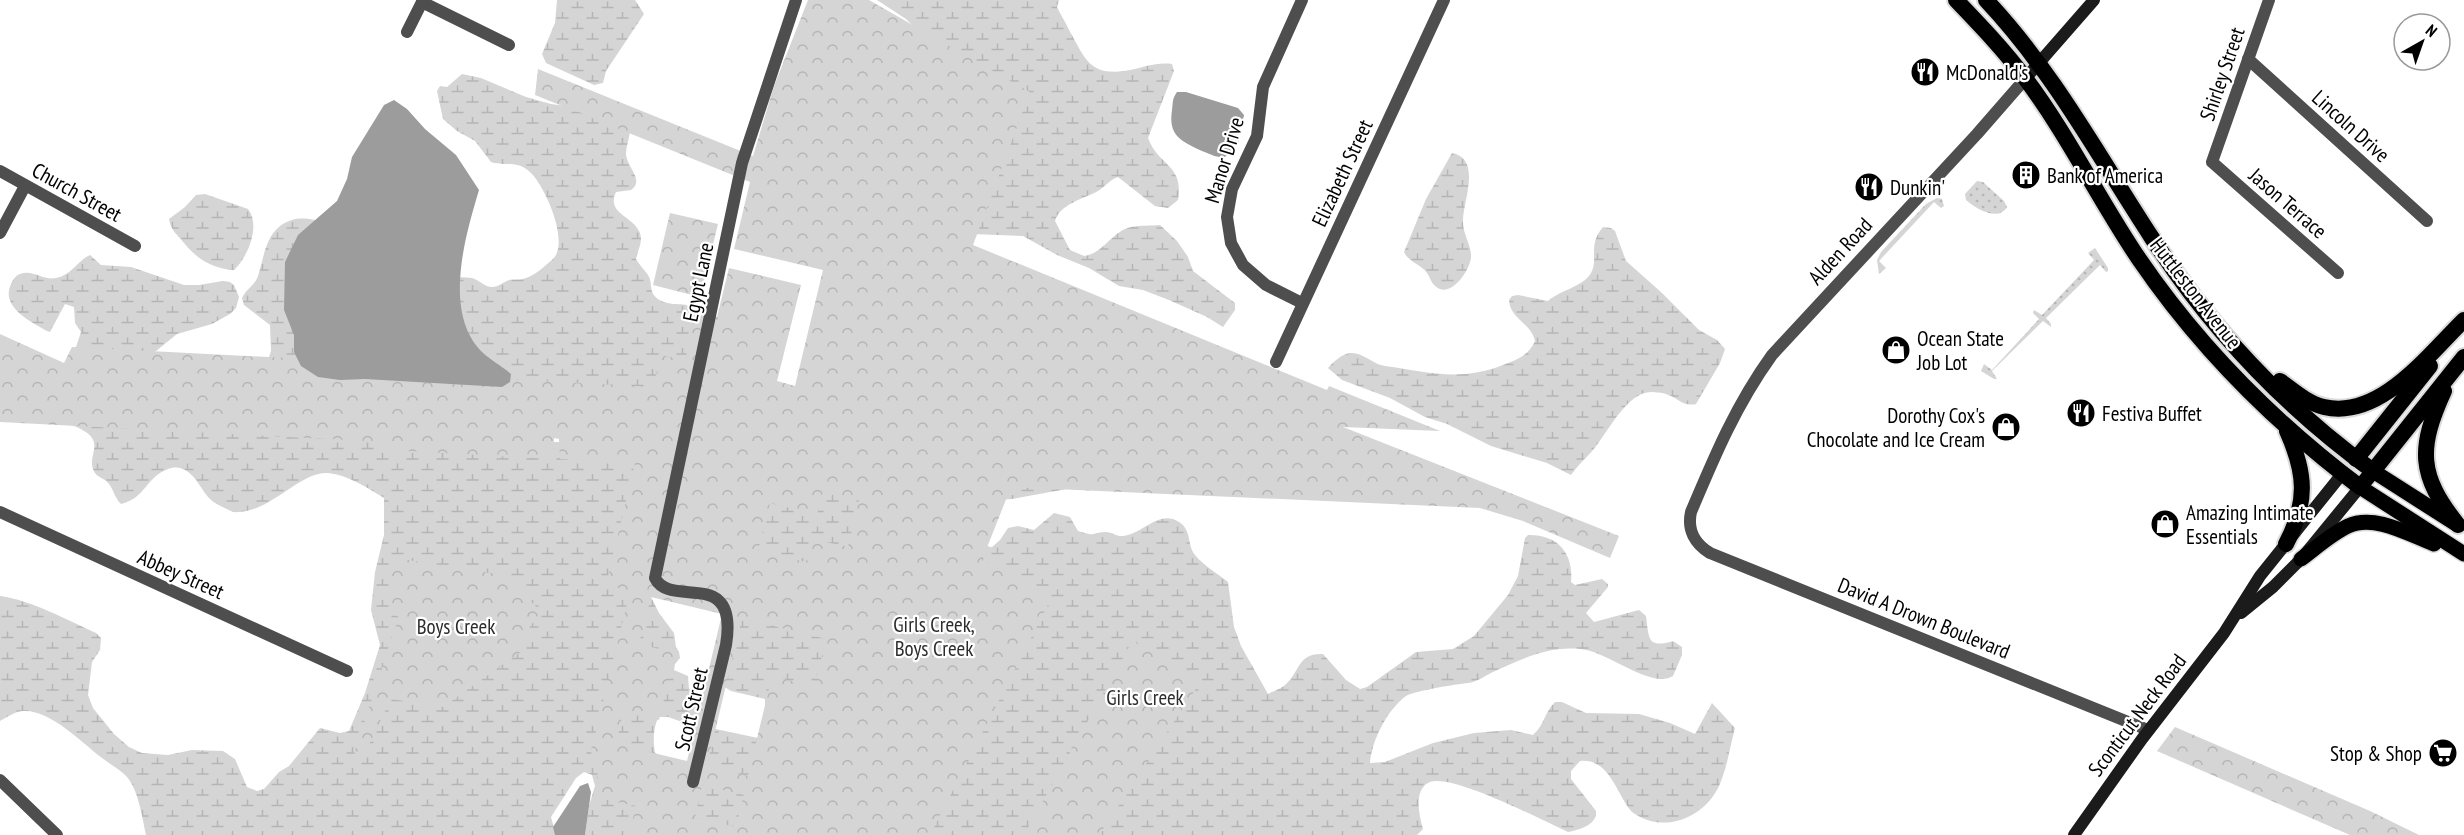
<svg xmlns="http://www.w3.org/2000/svg" width="2464" height="835" font-family="'PT Sans Narrow',sans-serif">
<defs>
<pattern id="grass-dots" width="8" height="8" patternUnits="userSpaceOnUse" patternTransform="scale(1.5)"><rect width="8" height="8" fill="#d5d5d5"/><path d="M2 2h.1M6 6h.1" fill="none" stroke="#b5b5b5" stroke-width="1.8" stroke-linecap="round"/></pattern>
<pattern id="wetland-marsh" width="20" height="14" patternUnits="userSpaceOnUse" patternTransform="scale(1.5)"><rect width="20" height="14" fill="#d5d5d5"/><path d="M1 5h8M5 5V1M11 12h8M15 12V8" fill="none" stroke="#b5b5b5"/></pattern>
<pattern id="park-crowns" width="20" height="18" patternUnits="userSpaceOnUse" patternTransform="scale(1.5)"><rect width="20" height="18" fill="#d5d5d5"/><path d="M2 6a3 3 0 1 1 6 0M12 15a3 3 0 1 1 6 0" fill="none" stroke="#b5b5b5"/></pattern>
</defs>
<rect width="100%" height="100%" fill="#fff"/>
<g fill="url(#grass-dots)">
<path d="M1977 181 1983 182 2004 201 2007 207C1998 222 1976 209 1966 200L1965 194Z"/>
<polygon points="1937,198 1942,199 1944,206 1941,208 1934,202 1879,261 1886,268 1879,274 1877,260 1881,252 1926,204"/>
<polygon points="2095,248 2108,268 2108,271 2106,272 2100,265 2046,318 2051,324 2051,327 2043,321 1992,371 1997,379 1994,379 1981,371 1984,364 1992,370 2039,319 2033,313 2034,310 2042,315 2094,260 2088,253"/>
</g>
<g fill="url(#wetland-marsh)">
<polygon points="557,0 635,0 644,14 606,71 603,83 594,85 546,63 542,54 555,23"/>
<path d="M877 0H1059L1057 7C1060 14 1065 21 1068 28 1085 58 1089 78 1130 70 1145 67 1156 62 1172 64L1174 71 1148 138C1159 167 1184 164 1178 200L1168 208 1155 206 1118 177C1109 180 1105 187 1098 191 1083 199 1060 204 1055 221L1070 250 1084 256C1103 254 1112 231 1131 227 1140 225 1151 226 1160 225L1177 241 1188 257 1193 271 1235 303V310L1223 327 1207 317 1169 300 1143 290 1119 286 1089 268 1057 255 1023 236 971 234 914 27 906 19Z"/>
<path d="M462 74 481 78 526 97 551 104 586 109 630 129C630 137 626 146 626 154 627 168 645 180 631 190L616 192C606 213 632 216 639 231 644 241 638 249 636 259 640 266 644 269 648 275 654 284 646 295 664 302 677 307 691 299 697 316L676 399 264 372 271 351 270 325 244 305 242 298C246 289 255 285 258 276 265 254 266 228 292 220 325 209 406 263 440 275 450 279 461 276 472 278 479 280 485 287 492 287 499 287 503 282 509 280 513 279 518 280 523 279 533 277 545 266 553 259 570 242 545 186 530 172 516 159 505 167 491 162L475 141 457 131 443 119 437 91 440 86 447 87Z"/>
<path d="M1452 153C1483 159 1462 203 1463 222 1463 235 1472 246 1471 258 1469 272 1449 301 1434 285 1431 282 1430 277 1427 273 1421 264 1408 262 1404 252L1426 199Z"/>
<path d="M205 194 248 209C261 225 248 257 234 270 213 269 197 259 184 243 177 234 171 231 169 219L185 207 196 195Z"/>
<path d="M1603 227 1611 228 1615 231 1626 261 1662 293 1699 330 1717 340 1725 349 1720 363 1696 404C1683 407 1678 398 1666 394 1662 392 1656 393 1652 392 1627 391 1607 434 1593 450 1586 458 1578 465 1571 475L1547 463 1491 446 1447 424 1425 417 1390 398 1342 380 1328 368C1333 362 1342 354 1350 353 1363 352 1372 364 1385 366 1428 372 1460 382 1503 365 1517 360 1529 355 1535 341 1531 323 1510 319 1509 300L1512 296 1518 295 1548 301C1562 289 1583 287 1591 273 1599 259 1587 246 1603 227Z"/>
<path d="M90 255 101 265 131 267 184 285H199L223 281 230 282 234 285 239 297 236 308 230 314 212 324 177 334 156 351 150 353 75 350 81 332 75 323 74 307 65 304 50 332 47 331C31 322 0 307 11 284 13 280 15 276 20 274 33 269 43 281 56 278 72 275 77 261 90 255Z"/>
<path d="M71 425 553 442 664 443 648 578 651 597 659 613 674 633 676 647 679 652 680 658 675 664 674 670 688 676 689 689C692 690 696 691 699 693 707 699 699 719 694 726L668 717H659C653 726 653 742 655 753L661 756 696 766 711 728 758 738 765 711V699L731 691 721 685 722 671 774 487 1083 486 1012 499 965 502 971 537 990 547H992L1000 540 1008 528 1018 526 1034 530 1054 513 1070 517 1078 531C1096 537 1090 533 1105 532 1111 531 1117 537 1123 536 1143 534 1159 509 1179 522 1192 530 1187 545 1195 555 1204 566 1217 573 1228 582L1234 627 1241 646 1268 694C1273 691 1281 689 1285 685 1301 671 1297 653 1323 654L1346 680 1360 689 1367 687 1416 652 1453 649 1474 636 1508 595 1518 576 1525 538 1528 535C1557 534 1574 553 1571 582L1575 585 1602 579 1608 584V587L1586 613 1594 622 1639 610 1646 616C1649 638 1647 649 1673 641L1682 647V655L1673 676C1652 690 1605 650 1580 649 1548 646 1522 659 1493 672 1485 676 1476 682 1468 683 1457 684 1414 691 1406 696 1387 710 1372 740 1370 763L1385 762 1433 743 1474 733 1511 730 1533 735C1544 726 1545 711 1555 702H1562L1586 713 1639 714 1670 723 1695 734 1712 703 1735 728C1730 747 1727 768 1719 786 1704 818 1663 835 1632 812 1616 794 1610 758 1580 761L1571 771V779L1596 811V816C1592 826 1579 830 1568 832 1544 821 1452 773 1430 782 1413 789 1419 815 1423 829L1417 835H585L589 806 595 786 592 775 584 772 576 778 551 817 556 835H146C142 817 139 793 128 778 121 770 111 765 102 758 82 743 52 711 25 711 17 710 7 717 0 721V596C31 600 67 620 96 633L101 638 100 650 92 662 88 695 93 708 114 734 129 747 142 753 168 755 192 750 223 751 235 759 247 787 257 791 264 789 279 772 289 766 320 728 340 733 349 731 365 693 380 645 371 610 375 572 384 535V498C368 488 348 475 328 473 299 471 269 515 233 512 225 508 216 505 209 498 199 487 190 461 168 469 146 477 146 498 121 504 115 498 114 491 109 484 105 478 98 478 95 473 83 455 113 440 71 425Z"/>
</g>
<g fill="url(#park-crowns)" fill-rule="evenodd">
<path d="M808 0H869L1030 92 973 245 1327 390 1329 386 1440 431 1343 427 1619 536 1610 558 1523 521 1480 508 1011 487 982 560 1052 597 930 835H629L636 806 593 797 599 767 594 762 591 752 630 591 606 585 635 463 560 459 559 439 554 438 553 459 388 450 387 442 0 422V334L64 363 72 347 386 363 387 373 653 387 661 355 685 360 697 313 717 317 729 268 801 285 777 381 795 386 823 270 734 249 750 182 535 95 538 69 753 156 774 86ZM823 491 859 499 848 547 812 539 806 562 758 551 770 503 817 515ZM651 597 722 614 687 761 616 744 623 712 659 720 675 653 639 644ZM742 618 826 639 814 687 772 676 748 776 707 765ZM702 785 744 795 736 827 695 817Z"/>
<polygon points="670,213 718,224 700,297 653,285"/>
<polygon points="389,557 509,576 518,590 541,611 525,634 522,651 443,707 391,699 363,757 354,753 399,617 390,613"/>
<polygon points="1133,640 1203,678 1099,835 1024,835"/>
<polygon points="2175,727 2370,811 2419,835 2350,835 2157,751"/>
</g>
<g fill="#9c9c9c">
<path d="M1177 92H1186L1238 108 1244 115 1243 120 1238 124 1239 142 1225 157C1216 158 1210 154 1202 151 1181 141 1168 136 1172 110 1173 102 1172 99 1177 92Z"/>
<path d="M394 100 407 109 425 129 456 155 479 190C465 237 443 311 481 351 490 360 502 366 511 374L510 382 502 387 365 379 340 380 318 377 301 366 294 352V335L284 310 285 262 298 235 337 201 347 179 352 157 384 105Z"/>
<polygon points="588,783 591,792 585,835 555,835 553,827 580,786"/>
</g>
<g fill="none" stroke-linecap="round" stroke-linejoin="round">
<g stroke="#dbdbdb" stroke-width="18">
<g id="primary">
<polyline points="2456,524 2373,471 2360,487 2464,554"/>
<path d="M2301 559C2316 548 2331 534 2348 526 2375 514 2408 534 2434 544"/>
</g>
</g>
<g stroke="#dbdbdb" stroke-width="20">
<g id="trunk">
<path d="M1956 0C1980 25 2004 50 2025 78 2068 135 2099 200 2139 259 2199 347 2275 423 2360 487"/>
<path d="M1986 0C2053 71 2099 157 2152 238 2211 329 2286 408 2373 471L2464 357"/>
<path d="M2280 381C2294 391 2307 403 2324 407 2380 420 2428 355 2464 320"/>
<path d="M2444 391C2418 448 2418 475 2458 525"/>
<polyline points="2356,459 2430,366"/>
<path d="M2286 544C2308 502 2306 473 2287 431"/>
</g>
</g>
<g stroke="#4e4e4e" stroke-width="12">
<polyline points="1302,0 1263,87 1257,136 1232,189 1227,217 1231,243 1243,265 1266,285 1302,303"/>
<polyline points="2269,0 2212,162 2338,273"/>
<polyline points="422,2 509,45"/>
<polyline points="407,32 423,0"/>
<polyline points="2248,59 2427,221"/>
<polyline points="0,171 135,246"/>
<polyline points="0,233 25,186"/>
<polyline points="1276,362 1444,0"/>
<polyline points="0,512 347,671"/>
<polyline points="0,780 57,835"/>
<path d="M693 782 726 645C739 565 671 610 655 578L742 163 796 0"/>
</g>
<path stroke="#4e4e4e" stroke-width="12" d="M2025 79 1977 134 1772 355C1736 405 1715 455 1691 512 1687 530 1695 544 1710 553L2148 730"/>
<g stroke="#1b1b1b" stroke-width="12">
<polyline points="2025,79 2094,0"/>
<polyline points="2241,613 2273,587 2301,559 2360,487"/>
<polyline points="2074,835 2142,739 2224,633 2260,576 2342,474"/>
</g>
<use href="#primary" stroke="#000" stroke-width="15"/>
<use href="#trunk" stroke="#000" stroke-width="16"/>
</g>
<defs>
<g id="restaurant-disc" transform="scale(1.5)"><circle r="9.5" fill="#000" stroke="#fff"/><path d="M-5-6h1v4h1v-4h1v4h1v-4h1v5L-1.5 .5V6h-2V.5L-5-1ZM5-6V6H3V1.5H1.5Q1.5-4 5-6Z" fill="#fff"/></g>
<g id="building-disc" transform="scale(1.5)"><circle r="9.5" fill="#000" stroke="#fff"/><path d="M-4-6H4V6H1V3H-1V6H-4ZM-2.5-4.3h1.7v1.8h-1.7ZM.8-4.3h1.7v1.8H.8ZM-2.5-1h1.7V.8h-1.7ZM.8-1h1.7V.8H.8Z" fill="#fff"/></g>
<g id="shop-disc" transform="scale(1.5)"><circle r="9.5" fill="#000" stroke="#fff"/><path d="M-5-2.5h2.3a2.7 3.5 0 0 1 5.4 0H5L5.5 6h-11ZM-1.5-2.5h3a1.5 2.3 0 0 0-3 0Z" fill="#fff"/></g>
<g id="supermarket-disc" transform="scale(1.5)"><circle r="9.5" fill="#000" stroke="#fff"/><path d="M-6-5.5h2.5l.6 2H6L4.5 2H-2.5L-4.4-4H-6ZM-1.5 3.2a1.3 1.3 0 1 0 .1 0ZM3 3.2a1.3 1.3 0 1 0 .1 0Z" fill="#fff"/></g>
</defs>
<g fill-rule="evenodd">
<use href="#restaurant-disc" x="1925" y="72"/>
<use href="#building-disc" x="2026" y="175"/>
<use href="#restaurant-disc" x="1869" y="187"/>
<use href="#shop-disc" x="1896" y="350"/>
<use href="#restaurant-disc" x="2081" y="413"/>
<use href="#shop-disc" x="2006" y="427"/>
<use href="#shop-disc" x="2165" y="524"/>
<use href="#supermarket-disc" x="2443" y="753"/>
</g>
<g text-anchor="middle" dominant-baseline="central" stroke-width="4.5" stroke-linejoin="round" paint-order="stroke">
<g font-size="21" fill="#000" stroke="#fff" text-anchor="start">
<text x="1946" y="72">McDonald's</text>
<text x="2047" y="175">Bank of America</text>
<text x="1890" y="187">Dunkin'</text>
<text x="1917" y="338">Ocean State<tspan x="1917" dy="24">Job Lot</tspan></text>
<text x="2102" y="413">Festiva Buffet</text>
<text x="1985" y="415" text-anchor="end">Dorothy Cox's<tspan x="1985" dy="24">Chocolate and Ice Cream</tspan></text>
<text x="2186" y="512">Amazing Intimate<tspan x="2186" dy="24">Essentials</tspan></text>
<text x="2422" y="753" text-anchor="end">Stop &amp; Shop</text>
</g>
<g font-size="21" fill="#000" stroke="#fff">
<text transform="translate(2222 74) rotate(-71)">Shirley Street</text>
<text transform="translate(2351 126) rotate(42)">Lincoln Drive</text>
<text transform="translate(1224 160) rotate(-73)">Manor Drive</text>
<text transform="translate(1342 173) rotate(-65)">Elizabeth Street</text>
<text transform="translate(77 192) rotate(29)">Church Street</text>
<text transform="translate(2288 203) rotate(41)">Jason Terrace</text>
<text transform="translate(1840 251) rotate(-47)">Alden Road</text>
<text transform="translate(698 282) rotate(-78)">Egypt Lane</text>
<text transform="translate(2196 293) rotate(52)">Huttleston Avenue</text>
<text transform="translate(181 574) rotate(24)">Abbey Street</text>
<text transform="translate(1924 618) rotate(22)">David A Drown Boulevard</text>
<text transform="translate(691 709) rotate(-77)">Scott Street</text>
<text transform="translate(2137 715) rotate(-53)">Sconticut Neck Road</text>
</g>
<g font-size="21" fill="#2c2c2c" stroke="#fff">
<text x="934" y="624">Girls Creek,<tspan x="934" dy="24">Boys Creek</tspan></text>
<text x="456" y="626">Boys Creek</text>
<text x="1145" y="697">Girls Creek</text>
</g>
</g>
<g transform="translate(2422 42) rotate(40)"><circle r="28" fill="#ffffff" stroke="#999999" stroke-width="1.5"/>
<path d="M0-4.5L10 22L0 15L-10 22Z" fill="#000000"/>
<text y="-9" font-size="16" font-weight="bold" text-anchor="middle" fill="#000000">N</text>
</g>
</svg>
